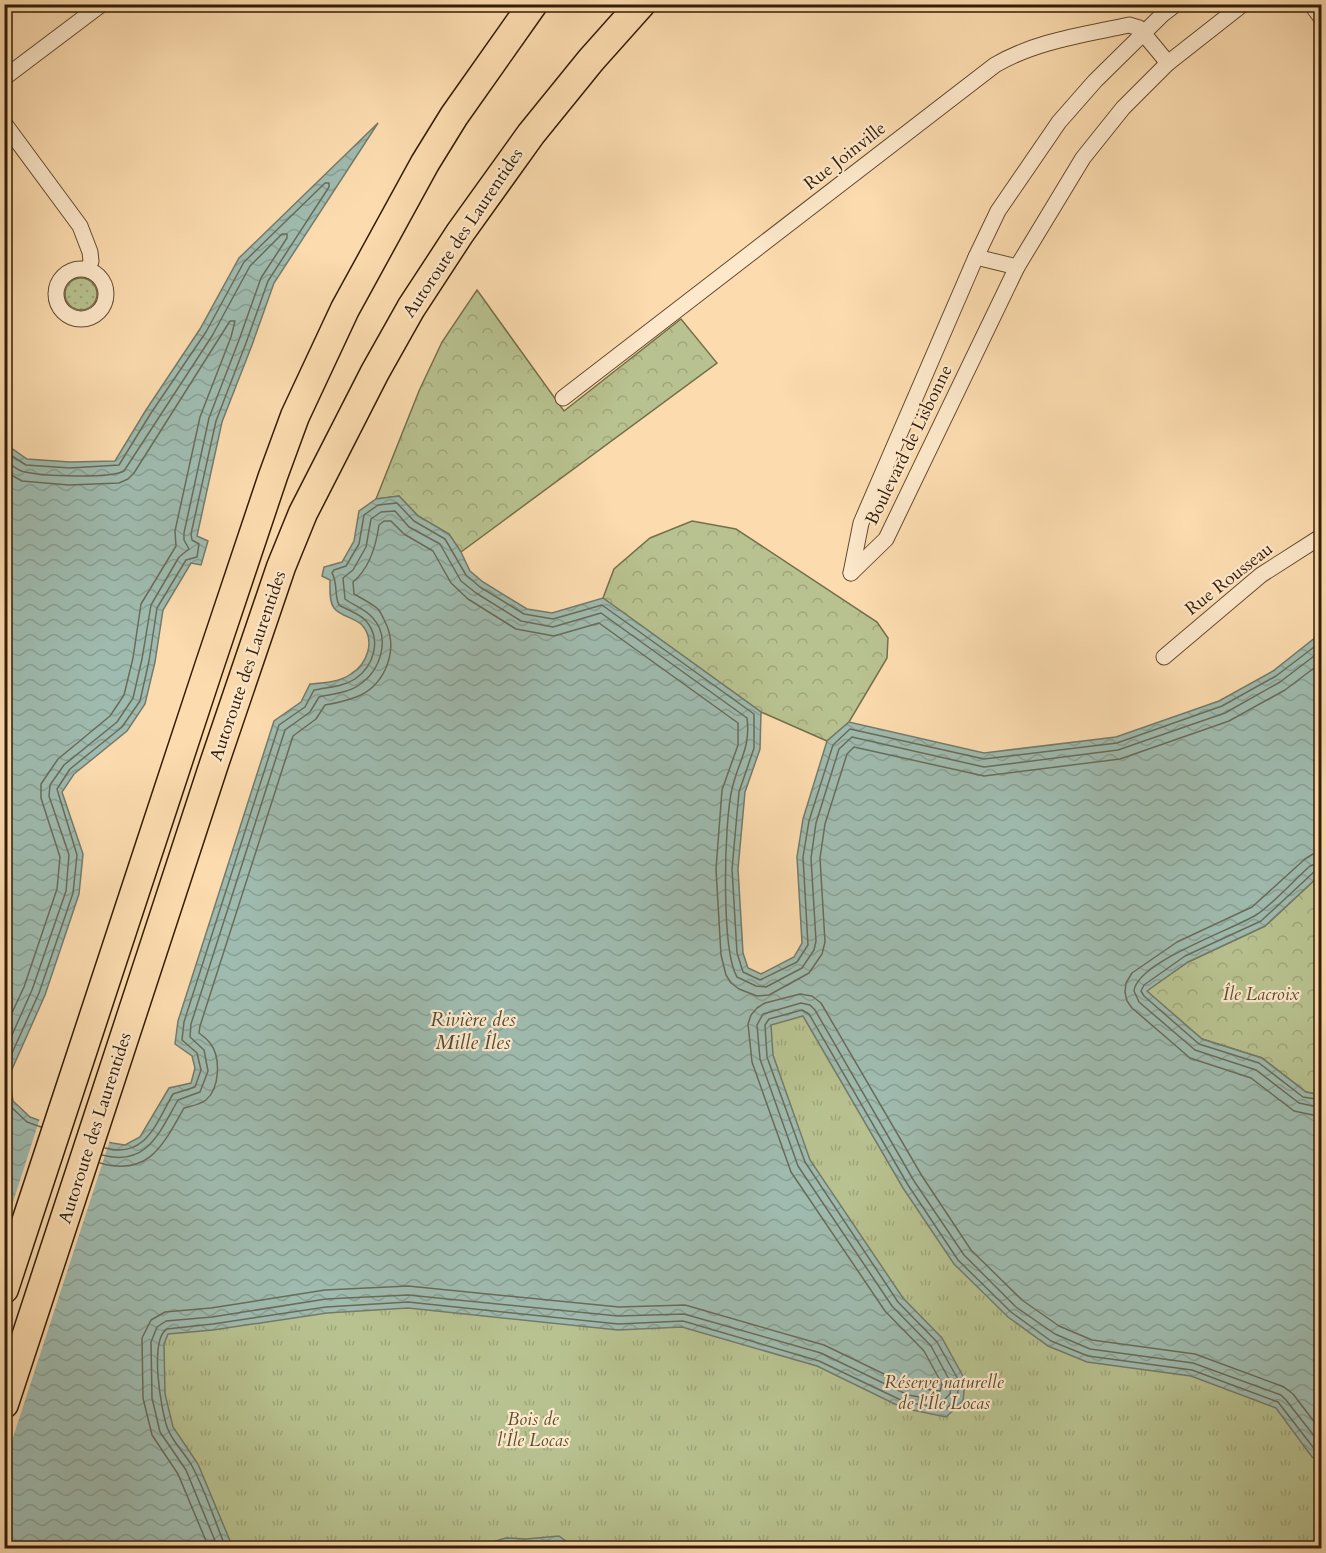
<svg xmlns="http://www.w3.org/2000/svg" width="1326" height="1553" font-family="Cardo,serif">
<defs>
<pattern id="grass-dots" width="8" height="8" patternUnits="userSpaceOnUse" patternTransform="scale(1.5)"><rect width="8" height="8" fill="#b8c290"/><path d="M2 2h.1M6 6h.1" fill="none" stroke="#9fa67b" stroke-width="1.8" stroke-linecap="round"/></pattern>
<pattern id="forest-crowns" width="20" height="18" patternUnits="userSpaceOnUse" patternTransform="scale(1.5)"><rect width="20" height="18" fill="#b8c290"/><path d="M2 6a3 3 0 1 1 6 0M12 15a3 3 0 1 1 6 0" fill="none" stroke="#9fa67b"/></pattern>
<pattern id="park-tufts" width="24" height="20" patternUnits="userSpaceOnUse" patternTransform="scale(1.5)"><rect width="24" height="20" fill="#b8c290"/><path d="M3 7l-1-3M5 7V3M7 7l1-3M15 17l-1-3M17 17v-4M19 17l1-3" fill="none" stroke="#9fa67b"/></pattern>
<pattern id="water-waves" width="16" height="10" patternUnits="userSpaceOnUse" patternTransform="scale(1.5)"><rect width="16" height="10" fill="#9fbbaf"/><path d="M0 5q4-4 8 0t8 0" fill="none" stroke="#89a095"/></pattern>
</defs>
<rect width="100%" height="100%" fill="#fcdcaf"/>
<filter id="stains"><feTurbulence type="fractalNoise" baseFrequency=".00333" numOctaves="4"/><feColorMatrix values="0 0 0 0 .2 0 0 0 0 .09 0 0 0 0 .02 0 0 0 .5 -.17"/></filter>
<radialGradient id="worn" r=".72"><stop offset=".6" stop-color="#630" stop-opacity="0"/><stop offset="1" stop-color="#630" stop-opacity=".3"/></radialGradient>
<circle fill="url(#grass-dots)" stroke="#766f4a" stroke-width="1.5" cx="81" cy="294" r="16"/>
<g fill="url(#forest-crowns)" stroke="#766f4a" stroke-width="1.5">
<polygon points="477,290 564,411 681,319 717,363 461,552 449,534 418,516 399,496 376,499 419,391 442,342"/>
<polygon points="692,521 736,529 877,622 888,638 887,658 849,722 827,741 761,712 603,598 614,569 650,538"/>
<polygon points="1321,874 1321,1095 1306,1092 1262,1058 1202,1039 1146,991 1188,962 1265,926"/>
</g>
<polygon fill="url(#park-tufts)" stroke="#766f4a" stroke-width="1.5" points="852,968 1321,1368 1321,1548 158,1548 81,1229 715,998"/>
<g fill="url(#water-waves)" stroke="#747b6b" stroke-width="1.5">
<path d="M378 123 274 283 252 345 222 422 197 536 208 541 201 565 191 563 163 610 155 662 145 704 127 731 74 774 62 792 83 854 79 894 45 995 9 1076 13 1101 30 1117 68 1131 112 1143 125 1145 140 1137 169 1088 191 1083 195 1068 192 1056 175 1044 178 1021 274 721 301 702 310 684C323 683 340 682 351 674 367 664 376 641 362 625 355 618 340 616 334 608 329 601 330 589 330 580L322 576 324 567 342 562 354 541 359 511 376 499 399 496 418 516 449 534 461 552 470 571 483 582 527 609 552 613 603 598 761 712 760 749 745 792 738 869 743 953 748 968 761 974 794 957 802 943 797 857 803 819 827 741 849 722 984 753 1116 737 1219 701 1273 671 1321 633V874L1265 926 1188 962 1147 991 1202 1039 1262 1058 1306 1092 1321 1095V1462L1312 1457 1276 1408 1191 1376 1087 1362 1048 1346 1008 1317 954 1264 903 1188 803 1016 771 1025 773 1055 810 1160 903 1298 942 1338 965 1380 963 1401 946 1417 903 1408 817 1366 682 1327 618 1330 408 1308 327 1313 213 1330 168 1334 164 1344 165 1394 173 1427 198 1464 233 1548H5L4 443 27 459 70 462 115 461 146 410 200 329 239 258Z"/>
<polygon points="559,1536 575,1548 472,1548 506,1538 526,1539"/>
</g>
<polygon fill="#fcdcaf" points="40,1118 110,1140 5,1462 5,1227"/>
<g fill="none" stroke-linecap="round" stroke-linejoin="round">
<g stroke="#696c5a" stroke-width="1.5">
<polyline points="4,451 26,465 70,468 119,465 151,413 206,332 244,262 325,183 329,183 329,187 268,281 246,343 216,421 191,534 192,540 199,544 197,557 186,560 157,608 149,661 140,701 122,727 70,769 57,789 77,855 73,893 39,993 4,1071"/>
<path d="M4 460C11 464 17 471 25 472 42 476 109 479 124 471L212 336 250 266 282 234H287V238L261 278 239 340 209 418 184 533V540L189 549 179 557 151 605 142 659 133 698 117 722 64 765 50 785 49 796 69 855 66 891 32 990 4 1053"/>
<polyline points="4,471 22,481 69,485 119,483 128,479 134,473 230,321 235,321 231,337 200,417 175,531 176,546 141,604 133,658 124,695 110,716 58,759 41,784 41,798 60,857 57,889 24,987 4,1030"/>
<polyline points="1322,853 1313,854 1305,859 1252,907 1177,942 1132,973 1126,983 1125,992 1127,1001 1132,1008 1190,1058 1251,1078 1294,1111 1322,1117"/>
<path d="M1322 862 1310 866C1295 879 1272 905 1256 915 1232 930 1137 962 1134 991L1139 1002 1195 1050 1256 1070 1299 1103 1322 1108"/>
<polyline points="1322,870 1315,871 1261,921 1185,956 1144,985 1141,991 1144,996 1199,1044 1259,1063 1303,1097 1322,1100"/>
<polyline points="4,1084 9,1105 27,1122 41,1127"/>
<path d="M105 1148C146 1159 156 1123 173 1094L195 1087 201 1070 197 1053 182 1040 184 1022 279 725 305 707 314 690C327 687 343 687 355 679 373 667 382 641 367 622 361 614 347 610 339 605 334 595 338 583 332 573L334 570 346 566 359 544 364 515 378 505 397 503 414 521 445 539 466 575 480 587 524 614 553 619 602 605 754 714V748L739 792 732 869 737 953 743 972 760 980 797 962 808 945 803 857 809 821 833 745 850 729 984 759 1117 743 1222 706 1276 676 1322 641"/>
<path d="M102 1155C147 1167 159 1133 178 1100L200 1092 208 1071 204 1050 190 1037 191 1024 285 730 310 712 319 697C332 694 348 693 359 685 380 671 392 638 372 617 365 609 353 605 345 599L343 578 353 570 366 547 371 519 381 512 395 511 409 527 440 544 461 581 476 593 521 621 553 627 601 613 747 718C751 748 738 762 732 789 724 822 721 950 737 977L756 986 766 987 802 968 814 950 816 941 811 858 816 823 839 749 852 737 984 767 1118 750 1225 713 1280 682 1322 650"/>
<path d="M100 1163C149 1177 163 1145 184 1108 191 1106 199 1105 206 1100 220 1088 221 1057 210 1043 207 1039 203 1036 199 1033L200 1026 293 736 316 719 325 705C337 703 350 700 361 695 386 682 397 651 387 626 384 620 382 614 378 609 371 603 361 598 354 594L353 582C370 568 376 546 379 525L384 521H391L404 534 433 551 451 583 468 599 516 629 554 636 599 623 738 723V745L722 790 716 869 721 955 726 975 731 983 739 989 757 996 769 995 809 973 822 954 825 942 820 858 825 824 847 754 854 747 984 776 1120 759 1229 721 1285 690 1322 662"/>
<polyline points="209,1548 178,1474 152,1435 143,1398 142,1338 151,1320 165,1312 211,1308 325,1290 408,1286 619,1307 685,1305 824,1345 911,1387 940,1391 942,1384 924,1351 885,1311 791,1172 752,1062 748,1024 751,1015 757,1008 765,1003 800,994 812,996 821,1003 922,1176 971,1250 1022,1300 1059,1326 1092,1340 1195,1354 1284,1387 1293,1394 1322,1432"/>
<polyline points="218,1548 186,1470 160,1432 152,1398 151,1342 157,1327 166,1321 212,1317 326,1299 408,1295 618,1316 684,1314 821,1353 908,1395 943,1401 950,1394 951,1383 931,1346 892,1306 798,1166 760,1059 757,1025 763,1014 801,1003 810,1005 815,1010 914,1181 964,1255 1016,1307 1055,1334 1090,1349 1193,1363 1281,1395 1286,1400 1322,1446"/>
<path d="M226 1548C215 1522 206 1492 192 1466 185 1453 172 1442 167 1427 161 1409 149 1340 167 1329L213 1324 326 1307 408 1302 618 1324 683 1321 819 1361 905 1402 946 1409 957 1398 959 1381 937 1342 898 1302 805 1162 767 1057 765 1025 769 1019 802 1010 809 1014 908 1185 958 1260 1011 1312 1051 1341 1088 1356 1192 1370 1278 1402 1316 1451 1322 1455"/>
<polyline points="492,1548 507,1544 527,1545 556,1542 565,1548"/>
</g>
<g stroke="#654c30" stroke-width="17">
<g id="street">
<polyline points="1311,4 1322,19"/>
<polyline points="4,78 102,4"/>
<polyline points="4,123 80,226 90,252 91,261 88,270"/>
<polyline points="976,257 1017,267"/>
<circle cx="81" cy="294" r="25"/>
<path d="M563 398 995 65C1036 41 1083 35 1129 25L1139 28 1168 63"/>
<polyline points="851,573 886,539 1017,267 1083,158 1123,108 1168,63 1243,4"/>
<polyline points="851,573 861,523 976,257 998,211 1059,122 1095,81 1163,14 1176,4"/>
<polyline points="1164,657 1261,575 1322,536"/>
</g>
</g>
<g stroke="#331c05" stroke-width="31">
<g id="highway">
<polyline points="4,1289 208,670 273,476 295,416 345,309 425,163 454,116 533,4"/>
<polyline points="4,1404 215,761 281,567 303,513 375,372 411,308 460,233 531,134 591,60 641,4"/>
</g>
</g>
<use href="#street" stroke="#fde8cb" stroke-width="15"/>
<use href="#highway" stroke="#fcdcaf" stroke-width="28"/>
</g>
<g text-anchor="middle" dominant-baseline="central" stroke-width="4.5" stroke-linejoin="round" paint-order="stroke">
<g font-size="18" fill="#331c05" stroke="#fde8cb">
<text transform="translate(845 156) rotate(-38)">Rue Joinville</text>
<text transform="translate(463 233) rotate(-56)">Autoroute des Laurentides</text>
<text transform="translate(909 445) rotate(-64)">Boulevard de Lisbonne</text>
<text transform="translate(1229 579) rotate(-38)">Rue Rousseau</text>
<text transform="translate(248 666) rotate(-71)">Autoroute des Laurentides</text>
<text transform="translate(95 1128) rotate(-72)">Autoroute des Laurentides</text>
</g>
<g font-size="18" font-style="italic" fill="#5b4e2f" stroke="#fde8cb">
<text x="1261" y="994">Île Lacroix</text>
<text x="944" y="1382">Réserve naturelle<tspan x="944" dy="21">de l'Île Locas</tspan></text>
<text x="533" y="1419">Bois de<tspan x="533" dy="21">l'Île Locas</tspan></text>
</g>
<g font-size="20" font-style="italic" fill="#534c38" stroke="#fde8cb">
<text x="473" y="1019">Rivière des<tspan x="473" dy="23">Mille Îles</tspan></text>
</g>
</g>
<rect width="1326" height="1553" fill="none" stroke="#fcdcaf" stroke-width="24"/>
<rect x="6" y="6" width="1314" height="1541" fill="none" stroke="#331c05" stroke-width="3"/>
<rect x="12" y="12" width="1302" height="1529" fill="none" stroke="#331c05" stroke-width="1.5"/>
<rect width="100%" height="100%" filter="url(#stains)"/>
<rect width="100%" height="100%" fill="url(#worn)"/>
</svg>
